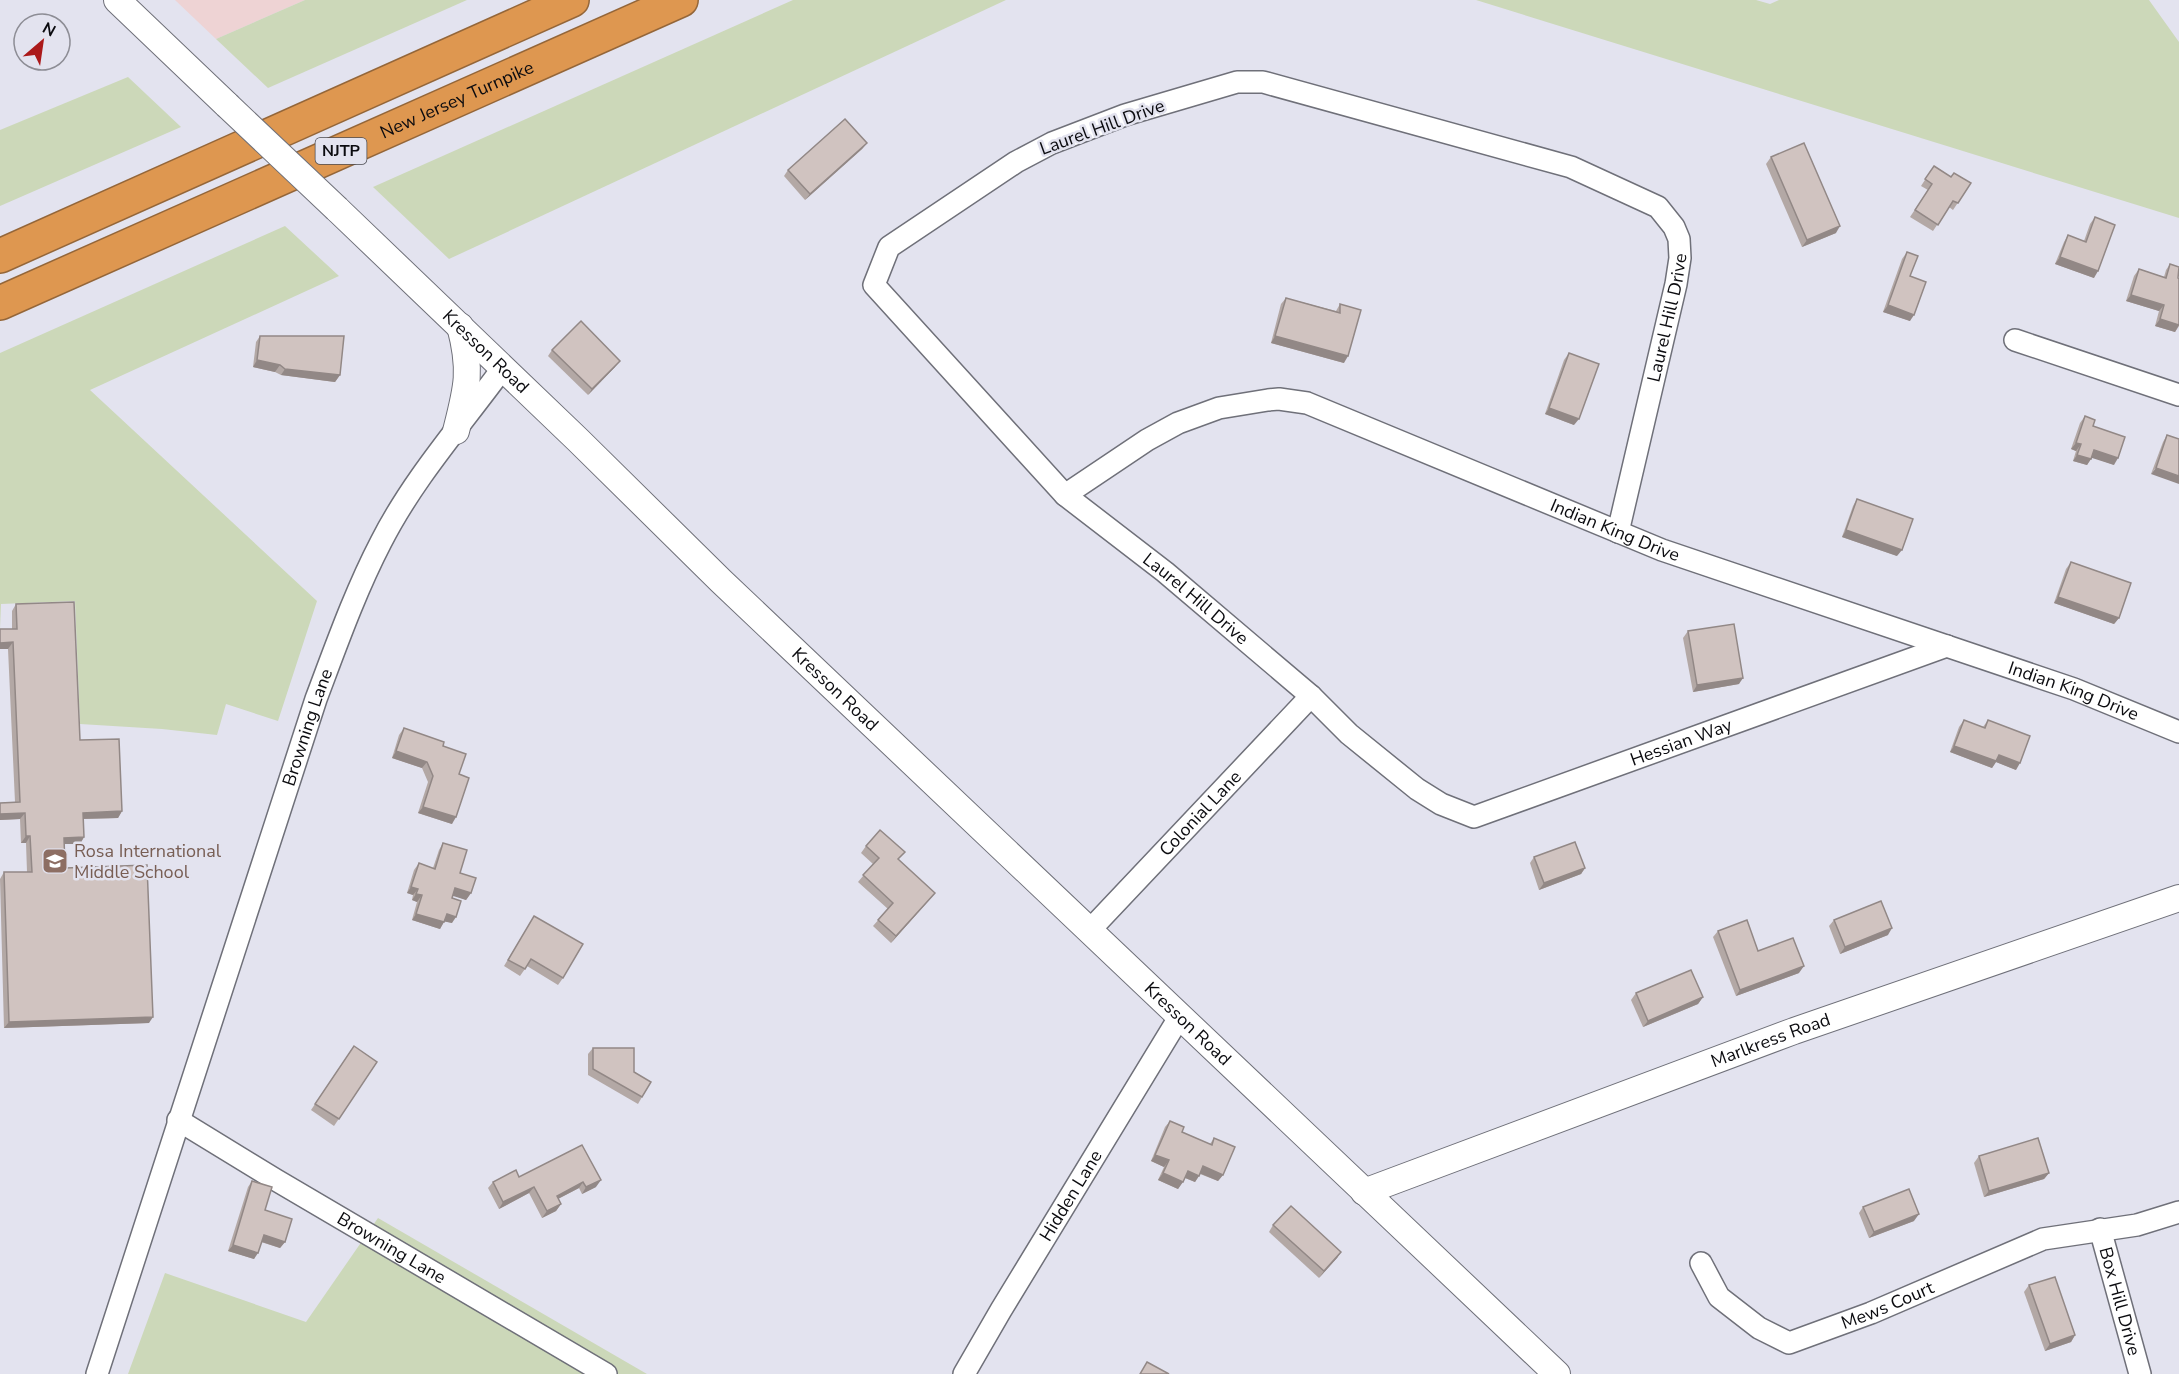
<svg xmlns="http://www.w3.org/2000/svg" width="2179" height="1374" font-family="'Nunito Sans',sans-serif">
<rect width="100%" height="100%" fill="#e3e3ef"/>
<polygon fill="#eed3d4" points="175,0 305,0 216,39"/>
<g fill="#ccd8b9">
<polygon points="305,0 467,0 268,88 216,39"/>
<polygon points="793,0 1006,0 449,259 373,187"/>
<polygon points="1476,0 1756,0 1770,4 1779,0 2149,0 2179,42 2179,218"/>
<polygon points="128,77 181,127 0,206 0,130"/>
<polygon points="285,226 339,276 90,390 317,601 278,721 226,704 217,735 162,729 80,724 75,601 1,604 0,629 0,353"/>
<polygon points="378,1218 647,1374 128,1374 165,1273 306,1322"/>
</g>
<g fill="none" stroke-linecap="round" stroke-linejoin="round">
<g stroke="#6f7079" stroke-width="24">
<g id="minor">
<polyline points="2015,340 2179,395"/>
<path id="s1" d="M1065 495 1147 440 1178 423 1219 408 1268 400 1279 399 1307 403 1662 550 2074 689 2179 732"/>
<path id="s2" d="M1618 532 1676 284 1680 258 1679 239 1674 227 1658 207 1571 167 1263 82H1237L1125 115 1052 143 1016 162 889 247 874 285 1065 495 1165 572 1311 696 1349 734 1417 789 1441 804 1474 817 1947 646"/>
<path id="s3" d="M1089 931 1311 696"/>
<path id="s4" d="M178 1120 276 1180 606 1374"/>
<path id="s5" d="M2100 1229 2140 1374"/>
<path id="s6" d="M1701 1263 1719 1297 1759 1328 1789 1343 1871 1313 2043 1239 2137 1225 2179 1212"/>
<path id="s7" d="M97 1374 316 699C336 646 355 592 381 542 413 479 461 425 502 369"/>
<path id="s8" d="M964 1374 1001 1310 1180 1016"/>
</g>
</g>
<g stroke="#6f7079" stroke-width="28">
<g id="tertiary">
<polyline points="117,0 227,105"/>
<path id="s9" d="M337 209 578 440 721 581 1557 1374"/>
<path d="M456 431C467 388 472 371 460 326"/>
<path id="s10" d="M1364 1192 1794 1031 2179 898"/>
</g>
</g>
<g stroke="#946639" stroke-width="36">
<g id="motorway">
<polyline points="0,256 572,0"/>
<path id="s11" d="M0 303 681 0"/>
</g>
</g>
<use href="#minor" stroke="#fff" stroke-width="21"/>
<use href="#tertiary" stroke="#fff" stroke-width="26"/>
<use href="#motorway" stroke="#de9750" stroke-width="33"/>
<g stroke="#6f7079" stroke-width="28" stroke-linecap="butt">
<polyline id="tertiary-bridge" points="227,105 337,209"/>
</g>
<use href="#tertiary-bridge" stroke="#fff" stroke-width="26"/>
</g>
<g fill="#b3a8a5">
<polygon points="867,143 862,149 805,200 784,176 788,170"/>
<polygon points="1771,157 1836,233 1802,247 1766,164"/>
<polygon points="1934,166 1951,177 1971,183 1953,210 1949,207 1933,231 1910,217 1928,190 1921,186"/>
<polygon points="2095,217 2094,278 2055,264 2064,242 2068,235 2084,241 2090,224"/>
<polygon points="1907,252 1910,276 1910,321 1883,312 1902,259"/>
<polygon points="2170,264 2178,278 2179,326 2175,332 2155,326 2159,311 2126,301 2134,276 2139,269 2164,277 2166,270"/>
<polygon points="1286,298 1336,311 1340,304 1344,363 1271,343 1281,304"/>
<polygon points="260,336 340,375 335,382 281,375 275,372 253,367 256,342"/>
<polygon points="552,350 615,367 588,395 548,356"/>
<polygon points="1569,353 1574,425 1545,414 1564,360"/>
<polygon points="2085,416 2093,426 2114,465 2092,457 2087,465 2073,461 2076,451 2071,449 2080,423"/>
<polygon points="2167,435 2179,439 2151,474 2163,442"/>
<polygon points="1857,499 1897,556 1842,537 1853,506"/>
<polygon points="2071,562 2119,618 2114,624 2054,603 2066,569"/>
<polygon points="16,604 80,740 122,811 118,818 83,819 84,837 80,844 64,844 65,868 149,1023 4,1028 0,879 4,872 27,872 26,843 21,843 20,819 0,820 0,803 15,802 8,649 0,649 0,629 12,629 12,611"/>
<polygon points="1688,631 1739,684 1693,692 1683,638"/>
<polygon points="1964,720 1983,727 1988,720 2016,770 1996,762 1992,768 1950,752 1959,727"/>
<polygon points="404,728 443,746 459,774 452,824 418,813 428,782 422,768 392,758 399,735"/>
<polygon points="443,843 471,893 466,900 453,895 452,923 444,921 440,929 412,920 417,902 412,900 413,895 407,893 414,870 419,863 433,868 439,850"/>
<polygon points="866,846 935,893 930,899 891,943 873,926 888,909 858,882 873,864 861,853"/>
<polygon points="1534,857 1585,868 1581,874 1539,890 1530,863"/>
<polygon points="534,916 563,978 558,985 527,966 520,976 504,966"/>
<polygon points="1834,920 1888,935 1840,954 1829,926"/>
<polygon points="1718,931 1758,951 1799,973 1736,996 1713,937"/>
<polygon points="1636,993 1703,997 1698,1004 1643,1027 1631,1000"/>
<polygon points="354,1046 377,1062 334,1126 311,1110"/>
<polygon points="593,1048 634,1072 642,1097 638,1104 588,1075 588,1054"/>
<polygon points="1170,1121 1182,1132 1210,1144 1214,1138 1223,1175 1218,1181 1200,1174 1195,1182 1185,1178 1178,1189 1158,1180 1164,1167 1151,1161 1165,1127"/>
<polygon points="582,1145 596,1187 582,1194 579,1188 558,1199 561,1204 556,1211 542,1218 529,1193 499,1209 488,1188 493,1182 519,1177"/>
<polygon points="1979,1156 2049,1173 2044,1179 1984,1197 1974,1163"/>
<polygon points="252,1181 265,1210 285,1242 280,1248 261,1242 254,1259 228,1251 248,1187"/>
<polygon points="1863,1207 1914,1221 1869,1238 1859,1213"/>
<polygon points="1273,1225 1341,1252 1337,1258 1319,1278 1269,1232"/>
<polygon points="2029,1285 2075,1335 2071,1342 2045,1351 2024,1292"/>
</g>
<g fill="#928886">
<polygon points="867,143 862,149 805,200 810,194"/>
<polygon points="1840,226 1836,233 1802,247 1807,240"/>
<polygon points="2060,257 2098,271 2094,278 2055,264"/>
<polygon points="2131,295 2164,305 2159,311 2126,301"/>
<polygon points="1888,305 1914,315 1910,321 1883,312"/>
<polygon points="2160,319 2179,325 2175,332 2155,326"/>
<polygon points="1275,336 1348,356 1344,363 1271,343"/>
<polygon points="257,360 280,365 275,372 253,367"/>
<polygon points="620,361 615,367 588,395 592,389"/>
<polygon points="285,369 340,375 335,382 281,375"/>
<polygon points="1549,408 1579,419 1574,425 1545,414"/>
<polygon points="2076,443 2081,444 2076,451 2071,449"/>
<polygon points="2094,450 2118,458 2114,465 2089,457"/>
<polygon points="2077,455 2091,459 2087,465 2073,461"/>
<polygon points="2156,468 2179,476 2179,484 2151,474"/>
<polygon points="1846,530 1902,550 1897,556 1842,537"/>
<polygon points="2058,597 2119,618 2114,624 2054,603"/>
<polygon points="13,642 8,649 0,649 0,643"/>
<polygon points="1743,678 1739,684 1693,692 1697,685"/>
<polygon points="1954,746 1999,755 2020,763 2016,770 1996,762 1992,768 1950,752"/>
<polygon points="396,751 427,762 422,768 392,758"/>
<polygon points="423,807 456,817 452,824 418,813"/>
<polygon points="122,811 118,818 79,819 83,813"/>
<polygon points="25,813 20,819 0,820 0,814"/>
<polygon points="26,836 30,836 26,843 21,843"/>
<polygon points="84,837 80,844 59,844 64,838"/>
<polygon points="1585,868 1581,874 1539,890 1544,883"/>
<polygon points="411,887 418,889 413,895 407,893"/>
<polygon points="455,888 471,893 466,900 450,895"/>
<polygon points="935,893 930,899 891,943 896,936"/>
<polygon points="416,894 422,895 417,902 412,900"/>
<polygon points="416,914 444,922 440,929 412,920"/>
<polygon points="447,914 456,917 452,923 442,921"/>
<polygon points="1892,928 1888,935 1840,954 1845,947"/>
<polygon points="1804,966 1799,973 1736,996 1740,990"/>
<polygon points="1703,997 1698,1004 1643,1027 1648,1021"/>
<polygon points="153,1017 149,1023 4,1028 9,1022"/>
<polygon points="1155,1155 1169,1160 1164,1167 1151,1161"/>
<polygon points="1203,1166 1223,1175 1218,1181 1199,1173"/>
<polygon points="1188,1171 1199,1176 1195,1182 1183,1177"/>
<polygon points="1163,1173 1183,1182 1178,1189 1158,1180"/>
<polygon points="2049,1173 2044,1179 1984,1197 1989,1191"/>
<polygon points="601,1180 596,1187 582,1194 586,1187"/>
<polygon points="583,1182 579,1188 552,1202 557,1196"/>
<polygon points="534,1187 529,1193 499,1209 503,1202"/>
<polygon points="561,1204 556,1211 542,1218 547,1211"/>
<polygon points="1919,1214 1914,1221 1869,1238 1874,1232"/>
<polygon points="264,1235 285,1242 280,1248 259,1241"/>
<polygon points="233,1245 258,1253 254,1259 228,1251"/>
<polygon points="1341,1252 1337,1258 1319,1278 1324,1271"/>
<polygon points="2075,1335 2071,1342 2045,1351 2050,1344"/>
</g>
<g fill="#d0c3c0" stroke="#928886" stroke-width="1.5">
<polygon points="845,119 867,143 810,194 788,170"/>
<polygon points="1804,143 1840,226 1807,240 1771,157"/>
<polygon points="1934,166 1951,177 1954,173 1971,183 1958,203 1953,201 1938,225 1915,210 1932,184 1925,179"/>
<polygon points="2095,217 2115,225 2098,271 2060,257 2068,235 2086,242"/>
<polygon points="1907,252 1918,256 1910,276 1926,282 1914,315 1888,305"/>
<polygon points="2170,264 2179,267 2178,278 2179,279 2179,325 2160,319 2164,305 2131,295 2139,269 2166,278"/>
<polygon points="1286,298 1340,313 1340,304 1361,310 1348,356 1275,336"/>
<polygon points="581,321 620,361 592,389 552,350"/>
<polygon points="260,336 344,336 340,375 285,369 280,365 257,360"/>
<polygon points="1569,353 1599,364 1579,419 1549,408"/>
<polygon points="2085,416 2095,420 2093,426 2125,437 2118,458 2094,450 2091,459 2077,455 2081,444 2076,443"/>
<polygon points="2167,435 2179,439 2179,476 2156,468"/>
<polygon points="1857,499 1913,519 1902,550 1846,530"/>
<polygon points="2071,562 2131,583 2119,618 2058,597"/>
<polygon points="74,602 80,740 119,739 122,811 83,813 84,837 64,838 65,868 147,865 153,1017 9,1022 4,872 32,872 30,836 26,836 25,813 0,814 0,803 20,802 13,642 0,643 0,629 17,629 16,604"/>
<polygon points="1734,624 1743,678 1697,685 1688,631"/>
<polygon points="1964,720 1985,728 1988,720 2030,736 2020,763 1999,755 1996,761 1954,746"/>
<polygon points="404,728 444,742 443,746 466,754 459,774 469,778 456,817 423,807 433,776 427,762 396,751"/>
<polygon points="880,830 905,852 898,859 935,893 896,936 878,920 893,903 863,875 879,858 866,846"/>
<polygon points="1575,842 1585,868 1544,883 1534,857"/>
<polygon points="443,843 467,850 460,873 476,878 471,893 455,888 452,898 461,901 456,917 447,914 444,922 416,914 422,895 416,894 418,889 411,887 419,863 435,869"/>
<polygon points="1881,901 1892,928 1845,947 1834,920"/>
<polygon points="534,916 583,944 563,978 531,959 525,969 508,960"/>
<polygon points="1747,920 1758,951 1793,938 1804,966 1740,990 1718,931"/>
<polygon points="1691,970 1703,997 1648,1021 1636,993"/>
<polygon points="354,1046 377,1062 339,1119 315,1104"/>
<polygon points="593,1048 634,1048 634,1072 651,1082 642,1097 593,1069"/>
<polygon points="1170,1121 1184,1127 1182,1132 1212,1145 1214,1138 1235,1147 1223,1175 1203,1166 1199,1176 1188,1171 1183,1182 1163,1173 1169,1160 1155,1155"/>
<polygon points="2038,1138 2049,1173 1989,1191 1979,1156"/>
<polygon points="582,1145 601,1180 586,1187 583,1182 557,1196 561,1204 547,1211 534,1187 503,1202 493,1182 516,1170 519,1177"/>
<polygon points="252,1181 272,1187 265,1210 292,1219 285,1242 264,1235 258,1253 233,1245"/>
<polygon points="1909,1189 1919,1214 1874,1232 1863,1207"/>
<polygon points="1291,1206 1341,1252 1324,1271 1273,1225"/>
<polygon points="2055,1277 2075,1335 2050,1344 2029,1285"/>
<polygon points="1147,1362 1169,1374 1140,1374"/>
</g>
<defs>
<g id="school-square" transform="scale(1.35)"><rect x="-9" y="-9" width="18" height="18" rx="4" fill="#8d6e63" stroke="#e3e3ef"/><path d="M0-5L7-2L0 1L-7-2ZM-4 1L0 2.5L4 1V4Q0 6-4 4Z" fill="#fff"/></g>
</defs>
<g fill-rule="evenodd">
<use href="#school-square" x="55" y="861"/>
</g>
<g text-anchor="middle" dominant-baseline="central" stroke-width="5" stroke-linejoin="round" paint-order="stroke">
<rect fill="#e3e3ef" stroke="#4c4c52" stroke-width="1.5" x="315.5" y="138" width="51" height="26" rx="4.5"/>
<g font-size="16" font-weight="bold" fill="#0b0b0f">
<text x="341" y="151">NJTP</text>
</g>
<g font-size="18" fill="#0b0b0f" stroke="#e3e3ef">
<text stroke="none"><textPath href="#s11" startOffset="500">New Jersey Turnpike</textPath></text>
<text transform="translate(1102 127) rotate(-20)">Laurel Hill Drive</text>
<text stroke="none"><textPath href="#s2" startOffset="220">Laurel Hill Drive</textPath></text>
<text stroke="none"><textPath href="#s9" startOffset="206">Kresson Road</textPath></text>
<text stroke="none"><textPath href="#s1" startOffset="600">Indian King Drive</textPath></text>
<text stroke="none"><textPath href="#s2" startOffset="1660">Laurel Hill Drive</textPath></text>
<text stroke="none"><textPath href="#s9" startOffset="692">Kresson Road</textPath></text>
<text stroke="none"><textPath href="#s1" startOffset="1086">Indian King Drive</textPath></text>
<text stroke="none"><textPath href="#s7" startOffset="680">Browning Lane</textPath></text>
<text stroke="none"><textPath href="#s2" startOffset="2236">Hessian Way</textPath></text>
<text stroke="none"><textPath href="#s3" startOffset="162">Colonial Lane</textPath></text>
<text stroke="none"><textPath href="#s9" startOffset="1178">Kresson Road</textPath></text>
<text stroke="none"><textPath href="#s10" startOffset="434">Marlkress Road</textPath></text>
<text stroke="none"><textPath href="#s8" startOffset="208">Hidden Lane</textPath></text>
<text stroke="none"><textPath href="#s4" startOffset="249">Browning Lane</textPath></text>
<text stroke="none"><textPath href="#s5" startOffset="75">Box Hill Drive</textPath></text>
<text stroke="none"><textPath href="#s6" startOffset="228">Mews Court</textPath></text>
</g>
<g font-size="18" fill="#785e54" stroke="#e3e3ef" text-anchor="start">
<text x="74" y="851">Rosa International<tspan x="74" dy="21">Middle School</tspan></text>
</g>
</g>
<g transform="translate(42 42) rotate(29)"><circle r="28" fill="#e3e3ef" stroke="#8d8d95" stroke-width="1.5"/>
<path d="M0-4.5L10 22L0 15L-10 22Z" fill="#ab191a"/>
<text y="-9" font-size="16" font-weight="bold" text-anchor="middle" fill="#0b0b0f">N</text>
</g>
</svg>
